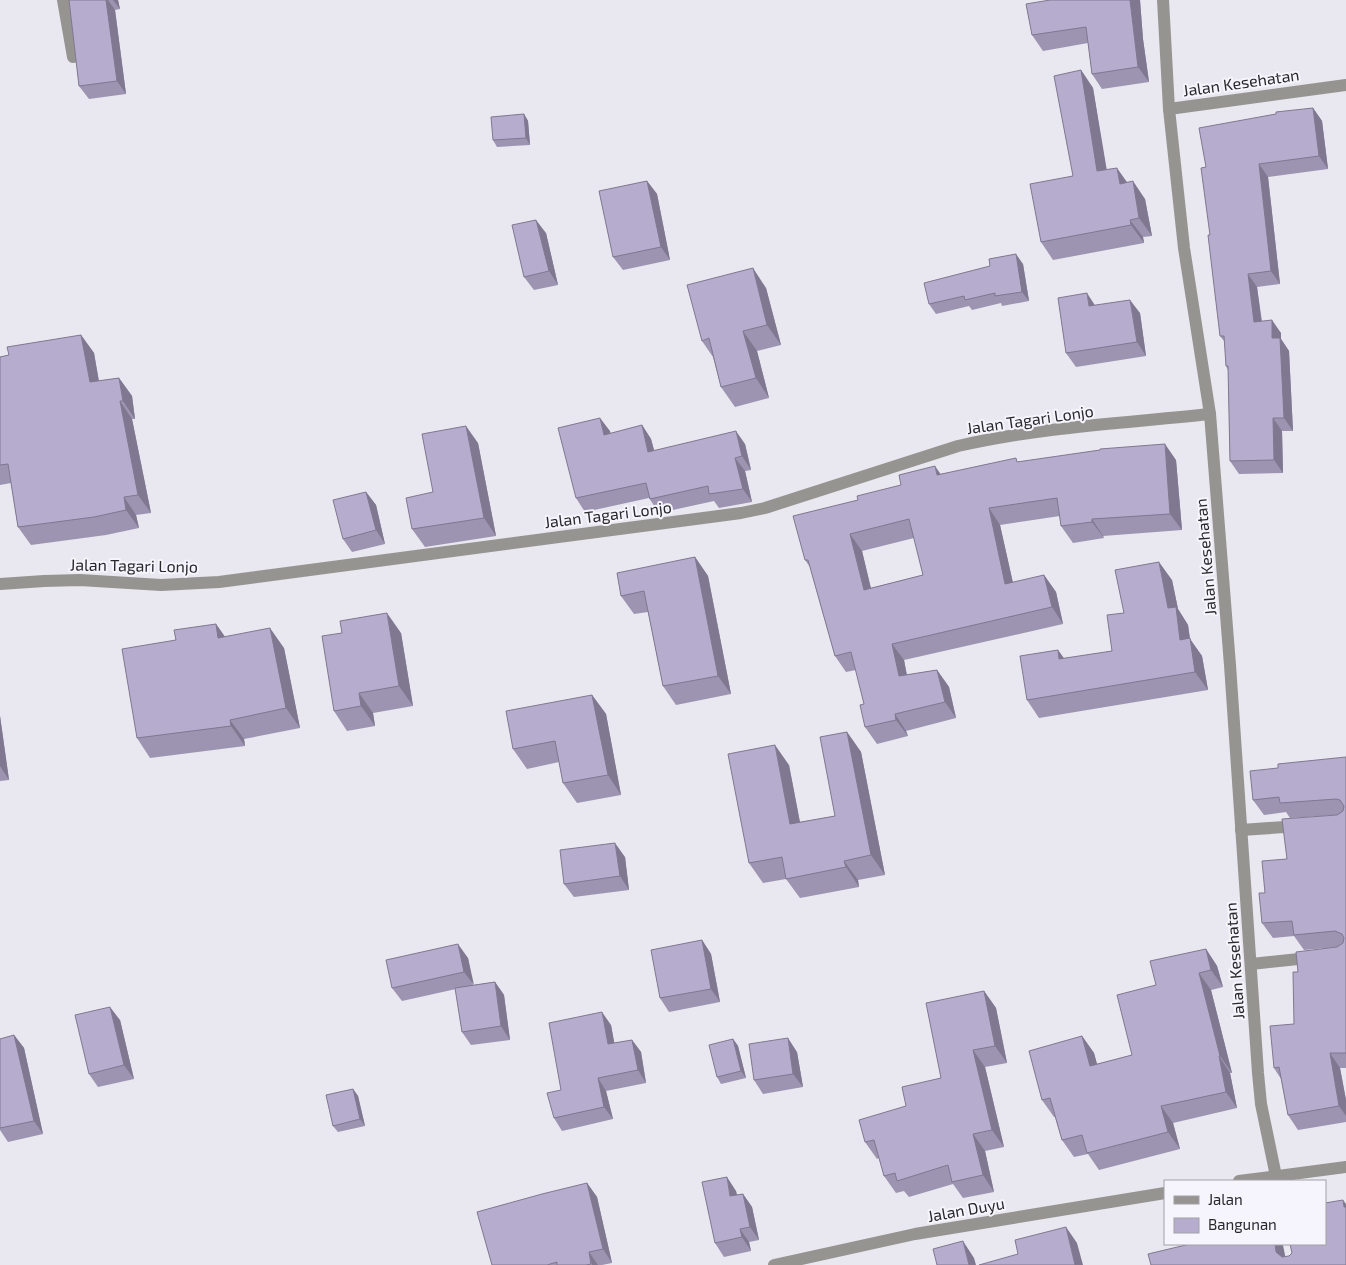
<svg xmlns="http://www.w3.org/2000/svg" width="1346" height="1265" font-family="'Exo 2',sans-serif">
<rect width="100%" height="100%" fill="#e9e7ef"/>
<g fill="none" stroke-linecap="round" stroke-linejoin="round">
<g stroke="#969491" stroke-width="12">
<polyline points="63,0 73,57"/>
<polyline points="1163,0 1169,109"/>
<path d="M0 584 44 581 80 580 161 585 219 582 741 513 765 508 958 446C1040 427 1126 423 1210 414"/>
<polyline points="1241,830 1299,826"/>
<polyline points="1251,964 1346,954"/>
<polyline points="1239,1181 1346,1167"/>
<polyline points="1277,1181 1261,1104 1258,1073 1230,665 1210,414 1184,248 1169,109 1346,85"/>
<polyline points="774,1265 915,1234 1165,1193"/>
</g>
</g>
<g fill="#9d94b1" fill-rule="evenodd">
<polygon points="69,0 118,0 120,9 115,10 126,94 89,99 79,86"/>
<polygon points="1050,0 1140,0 1143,39 1149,82 1102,89 1092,74 1088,43 1043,51 1032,35"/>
<polygon points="1081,70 1093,88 1106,170 1127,182 1145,199 1152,236 1143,237 1144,243 1053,260 1041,242 1073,176"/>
<polygon points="1313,108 1322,121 1328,169 1268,177 1280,284 1257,287 1262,321 1281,333 1281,339 1289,351 1293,431 1282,431 1283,473 1239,474 1230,461 1228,370 1226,366 1225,342 1220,336 1210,235 1206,167"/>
<polygon points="524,114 528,121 530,145 497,147 493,140"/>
<polygon points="647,181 657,194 670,260 623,270 613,257"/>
<polygon points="546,233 558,285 534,290 524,277"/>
<polygon points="1023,264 1029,301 1002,306 1001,303 972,310 969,306 936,314 929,304"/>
<polygon points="766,288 781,345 757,351 769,398 735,407 721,387 713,357 702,341"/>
<polygon points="1140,313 1146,356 1076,367 1066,353"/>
<polygon points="81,335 94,353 99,381 119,378 132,396 135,419 132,419 151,513 136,515 139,528 106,535 31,545 18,527 11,483 0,485 0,357 9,355"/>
<polygon points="642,425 651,439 654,450 745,444 751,470 745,471 752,502 719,508 714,501 659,513 649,498 585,512 576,498 610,431 610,434"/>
<polygon points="478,443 496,536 425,547 412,529 433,492"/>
<path d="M1176 460 1182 530 1103 536 1104 538 1073 543 1061 526 1060 516 1000 525 1013 583 1044 575 1056 592 1063 624 904 660 907 675 937 670 949 687 956 718 906 731 908 736 877 744 865 727 864 704 856 670 846 672 835 656 810 567 805 560 858 500 901 485 941 474 1018 462ZM914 538 923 575 871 588 862 551Z"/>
<polygon points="366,492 376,505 385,544 352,552 343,539"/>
<polygon points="695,557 708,576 731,694 676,705 663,686 648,612 634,614 621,596"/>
<polygon points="1172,580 1178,609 1188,625 1190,639 1202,656 1208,690 1039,718 1027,700 1058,650 1064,659 1112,651 1124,613"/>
<polygon points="216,624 225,637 284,648 300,728 244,739 245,746 150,758 137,738 176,640"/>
<polygon points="401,633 413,706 373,713 375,726 347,731 334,711"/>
<polygon points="592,695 606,714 621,795 577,803 563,783 559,762 527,769 513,749"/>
<polygon points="0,716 9,780 0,781"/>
<polygon points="847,732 861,752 885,875 858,880 859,887 800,898 786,879 763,883 749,863 789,765 800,822 835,816"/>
<polygon points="1346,757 1346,1068 1340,1068 1346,1100 1346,1122 1298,1130 1288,1115 1281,1079 1274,1068 1294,1024 1298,972 1338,947 1304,950 1294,936 1273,938 1262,923 1265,893 1287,859 1338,815 1290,818 1286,812 1264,815 1253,800 1278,768"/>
<polygon points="625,857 629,890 574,897 564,884"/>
<polygon points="702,940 711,954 720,1002 669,1012 660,998"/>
<polygon points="1206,949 1217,966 1223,987 1211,990 1232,1073 1230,1073 1237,1108 1173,1123 1180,1149 1099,1170 1088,1154 1074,1157 1062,1140 1055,1117 1054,1117 1042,1100 1082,1036 1094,1053 1097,1064 1132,1055 1156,985"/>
<polygon points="468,958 473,985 495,982 504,995 510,1040 471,1045 462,1032 456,989 402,1001 392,988"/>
<polygon points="984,991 996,1008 1007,1063 985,1067 1004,1147 985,1151 994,1192 963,1198 953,1184 909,1197 904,1191 896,1193 884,1176 879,1158 877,1159 865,1142 941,1078"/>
<polygon points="120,1020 134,1079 98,1087 89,1074"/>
<polygon points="611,1025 614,1043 632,1040 641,1052 646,1083 606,1091 613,1119 562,1131 554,1118 561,1090"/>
<polygon points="14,1035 24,1048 43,1134 8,1142 0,1130 0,1039"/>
<polygon points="733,1039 738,1046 746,1078 721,1084 717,1077"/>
<polygon points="797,1052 803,1087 763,1094 754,1080"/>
<polygon points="353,1089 358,1096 365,1126 338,1132 333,1126"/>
<polygon points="587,1183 597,1197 612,1263 602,1265 492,1265"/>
<polygon points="736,1191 737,1195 743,1194 752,1207 759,1240 749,1242 751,1251 724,1257 715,1243"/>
</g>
<g fill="#7f7890">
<polygon points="106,0 108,0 115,10 126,94 117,81"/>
<polygon points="113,0 118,0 120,9"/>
<polygon points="1130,0 1140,0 1143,39 1149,82 1138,67"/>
<polygon points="1081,70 1093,88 1110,189 1097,171"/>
<polygon points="1313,108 1322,121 1328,169 1319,156"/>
<polygon points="524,114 528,121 530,145 526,138"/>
<polygon points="1259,164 1268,177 1280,284 1271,271"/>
<polygon points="1117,168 1129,185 1120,184"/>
<polygon points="647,181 657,194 670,260 661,247"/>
<polygon points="1133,181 1145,199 1152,236 1139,218"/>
<polygon points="536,220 546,233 558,285 549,271"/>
<polygon points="1130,220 1143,237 1144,243 1131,225"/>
<polygon points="1016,254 1023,264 1029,301 1022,292"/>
<polygon points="753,268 766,288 781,345 767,325"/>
<polygon points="1248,274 1257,287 1263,334 1254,322"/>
<polygon points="1087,293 1096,307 1089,306"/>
<polygon points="1130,300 1140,313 1146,356 1137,342"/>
<polygon points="1272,320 1281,333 1281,339 1289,351 1293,431 1284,418 1272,338"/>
<polygon points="743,331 757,351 769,398 756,378"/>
<polygon points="81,335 94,353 102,400 90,382"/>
<polygon points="119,378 132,396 135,419 123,401"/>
<polygon points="120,401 132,419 151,513 138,495"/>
<polygon points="600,418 610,431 614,449 604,435"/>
<polygon points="1273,418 1282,431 1283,473 1274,460"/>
<polygon points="642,425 651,439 658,465 648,452"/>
<polygon points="466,426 478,443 496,536 484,518"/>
<polygon points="736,431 745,444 751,470 742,456"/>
<polygon points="1165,444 1176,460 1182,530 1170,514"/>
<polygon points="735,458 745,471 752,502 743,489"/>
<polygon points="935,466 946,482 937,475"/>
<polygon points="366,492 376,505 385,544 376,530"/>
<polygon points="124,497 136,515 139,528 126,510"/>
<polygon points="989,508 1000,525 1017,601 1005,584"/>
<polygon points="1092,519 1103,536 1104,538 1092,522"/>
<polygon points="850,534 862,551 875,606 864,590"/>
<polygon points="695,557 708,576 731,694 718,676"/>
<polygon points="1159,562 1172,580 1178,609 1188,625 1190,639 1202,656 1208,690 1195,672 1180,640 1168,608"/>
<polygon points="1044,575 1056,592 1063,624 1052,607"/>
<polygon points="387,613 401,633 413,706 399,686"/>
<polygon points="216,624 230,644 218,638"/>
<polygon points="270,628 284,648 300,728 286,708"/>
<polygon points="892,644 904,660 910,693 899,676"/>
<polygon points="1058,650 1071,668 1059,659"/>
<polygon points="937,670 949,687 956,718 945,702"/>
<polygon points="359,693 373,713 375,726 361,706"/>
<polygon points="592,695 606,714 621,795 608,775"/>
<polygon points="895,714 906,731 908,736 896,720"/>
<polygon points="0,716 9,780 0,766"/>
<polygon points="230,720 244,739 245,746 231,726"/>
<polygon points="847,732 861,752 885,875 871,855"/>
<polygon points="775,745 789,765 804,844 790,824"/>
<polygon points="615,843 625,857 629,890 620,876"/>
<polygon points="844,861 858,880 859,887 846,867"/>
<polygon points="702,940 711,954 720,1002 711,989"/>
<polygon points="458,944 468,958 474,985 464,972"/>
<polygon points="1206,949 1217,966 1223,987 1211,970"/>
<polygon points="1199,973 1211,990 1232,1073 1220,1056"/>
<polygon points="495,982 504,995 510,1040 501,1026"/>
<polygon points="984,991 996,1008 1007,1063 995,1046"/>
<polygon points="110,1007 120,1020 134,1079 124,1065"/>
<polygon points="602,1012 611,1025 617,1057 608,1044"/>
<polygon points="14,1035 24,1048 43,1134 34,1121"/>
<polygon points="1082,1036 1094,1053 1102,1083 1090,1066"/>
<polygon points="788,1038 797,1052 803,1087 793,1074"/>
<polygon points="733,1039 738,1046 746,1078 741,1071"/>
<polygon points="632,1040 641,1052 646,1083 638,1070"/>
<polygon points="973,1050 985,1067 1004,1147 992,1130"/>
<polygon points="1330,1053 1340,1068 1346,1100 1346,1116 1339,1106"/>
<polygon points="1219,1056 1230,1073 1237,1108 1226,1092"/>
<polygon points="598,1078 606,1091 613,1119 604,1107"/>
<polygon points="353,1089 358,1096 365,1126 360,1119"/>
<polygon points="1161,1106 1173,1123 1180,1149 1168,1132"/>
<polygon points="973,1134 985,1151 994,1192 983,1175"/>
<polygon points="727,1177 736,1191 740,1210 730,1196"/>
<polygon points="587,1183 597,1197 612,1263 603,1249"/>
<polygon points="743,1194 752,1207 759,1240 750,1227"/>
<polygon points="1343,1200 1346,1204 1346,1210 1344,1207"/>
<polygon points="1066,1227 1077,1243 1083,1265 1075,1265"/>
<polygon points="740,1229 749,1242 751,1251 742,1237"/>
<polygon points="963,1241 974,1258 976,1265 969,1265"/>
<polygon points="1275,1244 1283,1244 1283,1245 1287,1265 1276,1252"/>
<polygon points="589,1252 598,1265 592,1265"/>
</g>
<g fill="#b6acce" stroke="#7f7890" fill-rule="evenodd">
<polygon points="69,0 106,0 117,81 79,86"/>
<polygon points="1050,0 1130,0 1138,67 1092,74 1086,27 1032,35 1026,4"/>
<polygon points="1081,70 1097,171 1117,168 1120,184 1133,181 1139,218 1130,220 1131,225 1041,242 1030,184 1073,176 1054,76"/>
<polygon points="1313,108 1319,156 1259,164 1271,271 1248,274 1254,322 1272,320 1272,338 1280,338 1284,418 1273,418 1274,460 1230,461 1228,366 1226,366 1224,336 1220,336 1208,235 1210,235 1201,168 1206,167 1199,128 1276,114 1276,112"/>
<polygon points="524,114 526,138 493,140 491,117"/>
<polygon points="647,181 661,247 613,257 599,191"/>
<polygon points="536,220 549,271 524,277 512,225"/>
<polygon points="1016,254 1022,292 995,296 995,293 965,300 964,296 929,304 924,283 990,266 989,259"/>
<polygon points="753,268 767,325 743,331 756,378 721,387 709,338 702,341 687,285"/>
<polygon points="1087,293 1089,306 1130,300 1137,342 1066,353 1058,298"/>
<polygon points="81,335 90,382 119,378 123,401 120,401 138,495 124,497 126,510 94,517 18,527 8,464 0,465 0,357 9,355 7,347"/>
<polygon points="600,418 604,435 642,425 648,452 736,431 742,456 735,458 743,489 709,494 708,486 650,499 646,483 576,498 558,428"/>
<polygon points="466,426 484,518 412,529 406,498 433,492 422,434"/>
<path d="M1165 444 1170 514 1092 519V522L1061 526 1057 498 989 508 1005 584 1044 575 1052 607 892 644 899 676 937 670 945 702 895 714 896 720 865 727 860 705 864 704 851 652 835 656 808 560H805L793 516 858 500 857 496 901 485 899 475 935 466 937 475 1016 458 1017 462 1100 450V449ZM909 519 923 575 864 590 850 534Z"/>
<polygon points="366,492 376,530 343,539 333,500"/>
<polygon points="695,557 718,676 663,686 644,591 621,596 617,573"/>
<polygon points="1159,562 1168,608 1176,607 1180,640 1190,638 1195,672 1027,700 1020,656 1058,650 1059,659 1112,651 1107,615 1124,613 1115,570"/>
<polygon points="387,613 399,686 359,693 361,706 334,711 322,636 342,633 340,621"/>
<polygon points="216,624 218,638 270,628 286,708 230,720 231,726 137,738 122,649 176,640 174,630"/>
<polygon points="592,695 608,775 563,783 555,741 513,749 506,711"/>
<polygon points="847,732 871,855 844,861 846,867 786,879 782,857 749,863 728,754 775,745 790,824 835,816 820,737"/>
<polygon points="1346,757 1346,1053 1330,1053 1339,1106 1288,1115 1279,1067 1274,1068 1270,1026 1294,1024 1293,972 1298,972 1296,952 1337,947 1343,943 1344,938 1342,934 1335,931 1294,935 1292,921 1262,923 1259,893 1265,893 1262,861 1287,859 1282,819 1337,815 1343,811 1344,806 1340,800 1336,799 1280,803 1279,797 1253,800 1250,771 1278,768 1278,764"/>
<polygon points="615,843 620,876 564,884 560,850"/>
<polygon points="702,940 711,989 660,998 651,950"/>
<polygon points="458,944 464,972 392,988 386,960"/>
<polygon points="1206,949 1211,970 1199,973 1220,1056 1219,1056 1226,1092 1161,1106 1168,1132 1087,1153 1082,1135 1062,1140 1050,1098 1042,1100 1029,1051 1082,1036 1090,1066 1132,1055 1117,995 1156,985 1150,961"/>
<polygon points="495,982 501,1026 462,1032 455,988"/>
<polygon points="984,991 995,1046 973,1050 992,1130 973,1134 983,1175 952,1182 948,1165 897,1181 895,1173 884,1176 874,1140 865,1142 859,1120 906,1106 902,1087 941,1078 926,1003"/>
<polygon points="110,1007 124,1065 89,1074 75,1015"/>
<polygon points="602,1012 608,1044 632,1040 638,1070 598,1078 604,1107 554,1118 547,1093 561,1090 549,1023"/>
<polygon points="14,1035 34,1121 0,1128 0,1039"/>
<polygon points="788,1038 793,1074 754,1080 749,1044"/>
<polygon points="733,1039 741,1071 717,1077 709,1045"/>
<polygon points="353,1089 360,1119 333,1126 326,1095"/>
<polygon points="727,1177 730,1196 743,1194 750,1227 740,1229 742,1237 715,1243 702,1182"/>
<polygon points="587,1183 603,1249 589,1252 591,1264 586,1265 557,1265 557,1262 547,1265 492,1265 477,1212 542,1194"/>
<polygon points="1343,1200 1344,1207 1346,1207 1346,1265 1151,1265 1148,1254 1190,1244 1275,1244 1276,1252 1282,1257 1289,1256 1292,1253 1290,1244 1325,1244 1325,1203"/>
<polygon points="1066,1227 1075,1265 979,1265 1018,1254 1015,1240"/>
<polygon points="963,1241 969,1265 937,1265 933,1249"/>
</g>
<g text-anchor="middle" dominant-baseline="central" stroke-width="4" stroke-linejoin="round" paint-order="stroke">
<g font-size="16" fill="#29282b" stroke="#f6f4fc">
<text transform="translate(1241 82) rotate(-8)">Jalan Kesehatan</text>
<text transform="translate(1030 419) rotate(-8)">Jalan Tagari Lonjo</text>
<text transform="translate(608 514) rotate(-7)">Jalan Tagari Lonjo</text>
<text transform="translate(1205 557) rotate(-95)">Jalan Kesehatan</text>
<text transform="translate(134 565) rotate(1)">Jalan Tagari Lonjo</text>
<text transform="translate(1234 961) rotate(-94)">Jalan Kesehatan</text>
<text transform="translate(966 1209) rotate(-10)">Jalan Duyu</text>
</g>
</g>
<rect x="1164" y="1180" width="162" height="65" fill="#f6f4fc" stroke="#a4a2a8"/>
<rect x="1174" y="1196" width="25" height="8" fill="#969491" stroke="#a4a2a8"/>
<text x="1208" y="1205" font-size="15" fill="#29282b">Jalan</text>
<rect x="1174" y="1218" width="25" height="15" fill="#b6acce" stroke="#a4a2a8"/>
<text x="1208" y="1230" font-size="15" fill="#29282b">Bangunan</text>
</svg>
